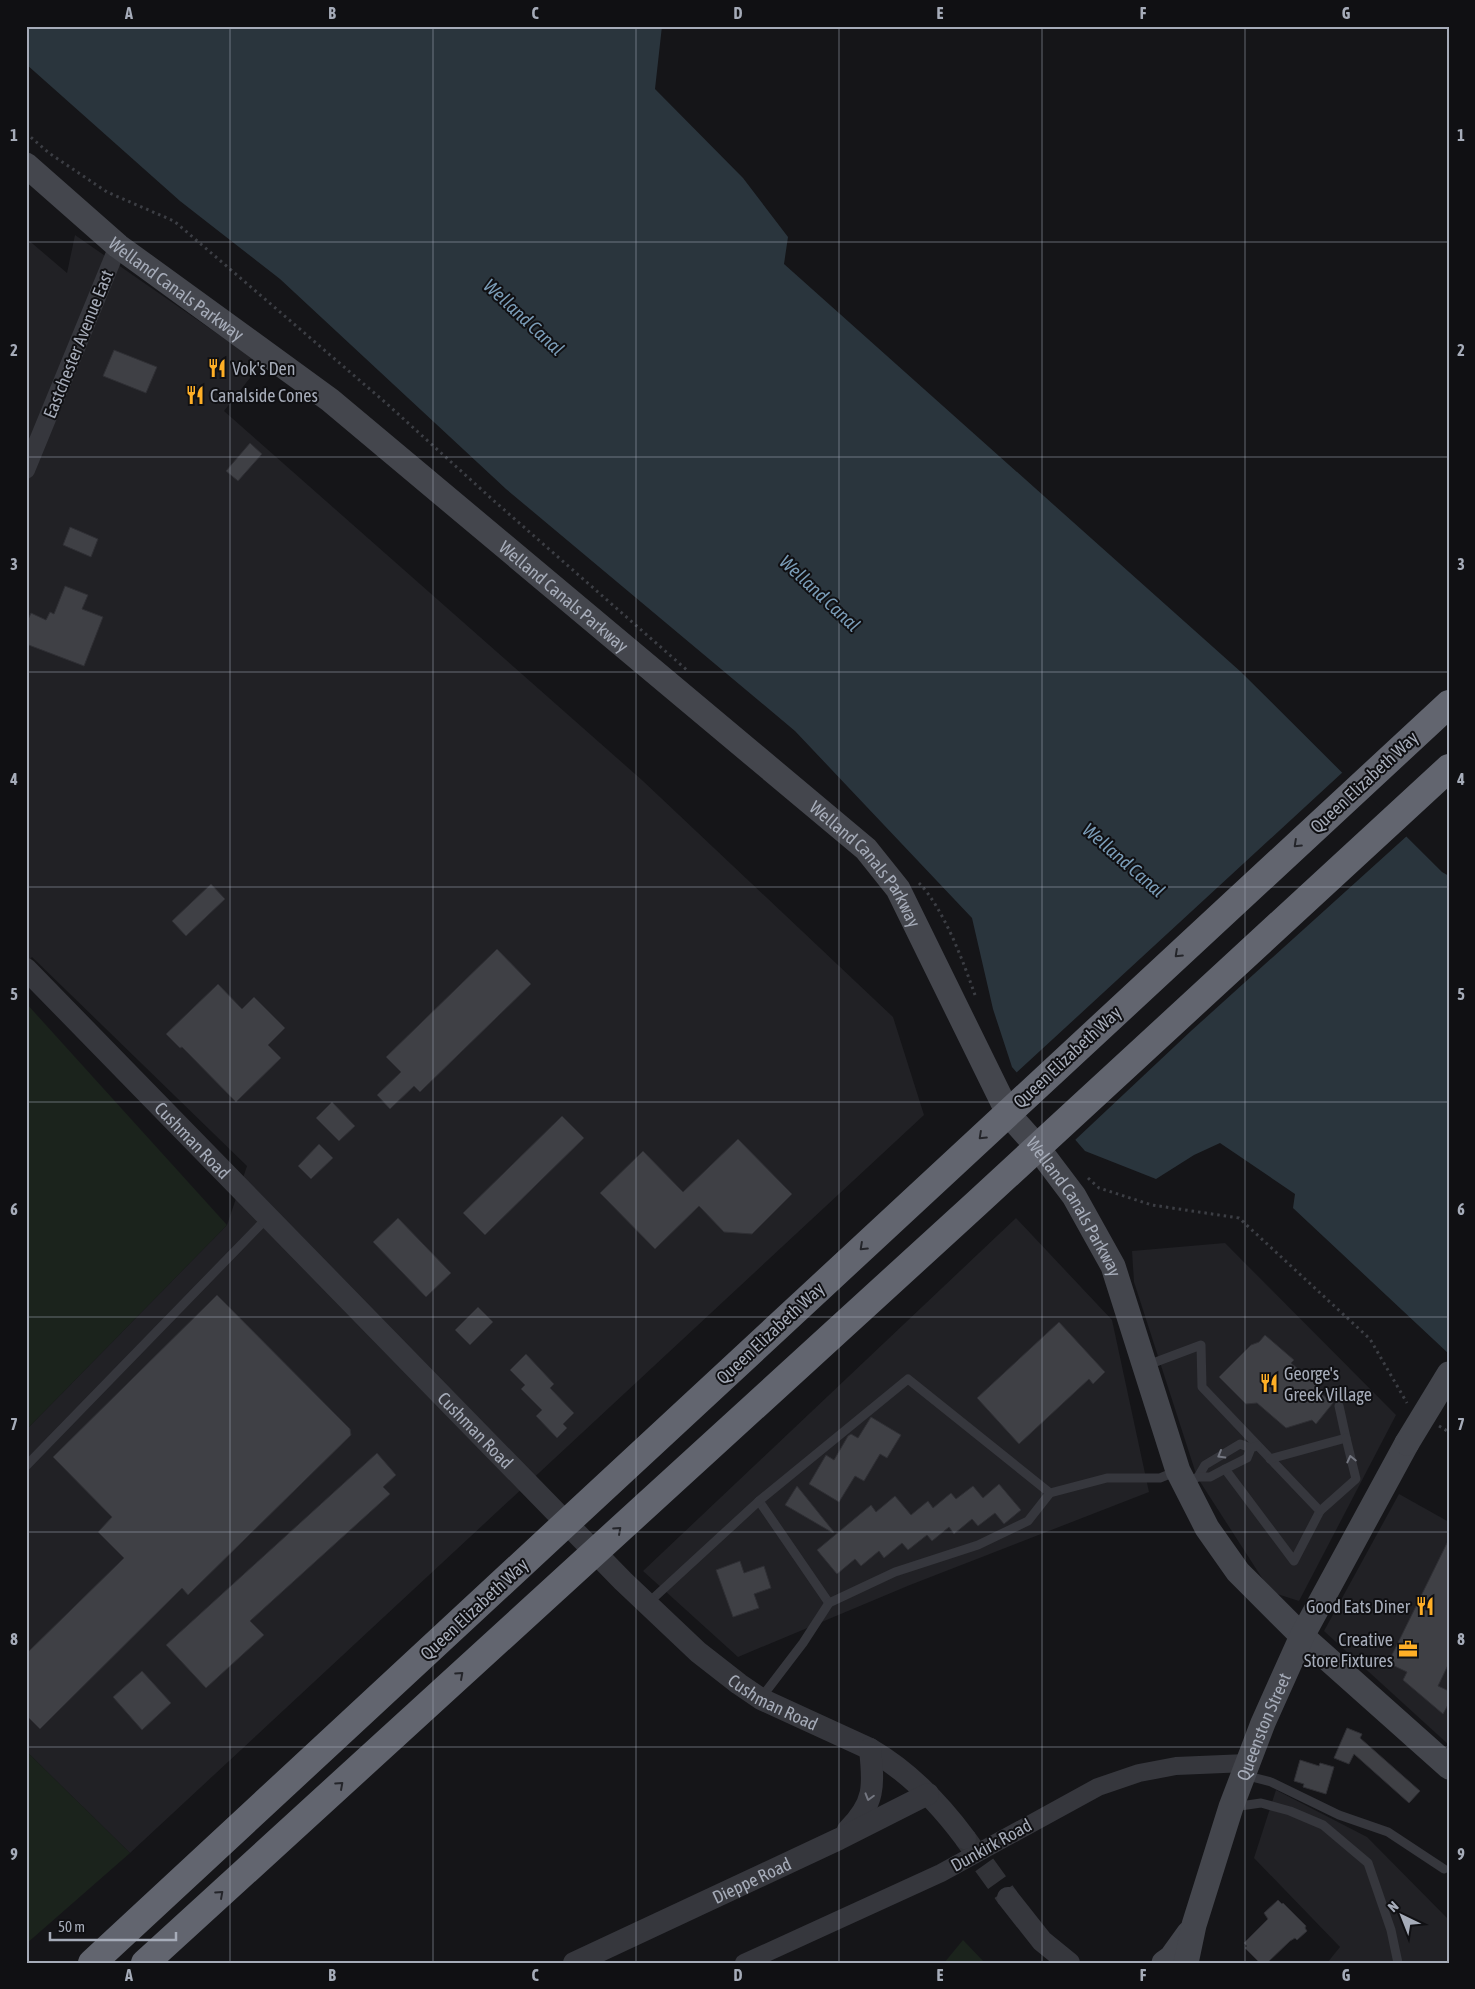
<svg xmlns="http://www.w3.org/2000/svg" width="1475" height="1989" font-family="'Asap Condensed',sans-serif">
<rect width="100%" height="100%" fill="#151518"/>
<g fill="#212125">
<polygon points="75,235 261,364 224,411 643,781 893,1017 924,1115 130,1853 26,1751 26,1430 227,1225 247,1166 32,957 26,963 26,238 67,273"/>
<polygon points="1016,1218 1112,1320 1149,1492 910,1585 738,1657 643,1571"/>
<polygon points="1225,1243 1396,1415 1299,1601 1271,1592 1197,1477 1134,1282 1132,1251"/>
<polygon points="1399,1494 1449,1522 1449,1745 1324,1631"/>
<polygon points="1276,1790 1367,1837 1449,1920 1449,1963 1327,1963 1340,1947 1254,1858"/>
</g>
<g fill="#1b231c">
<polygon points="26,1003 227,1225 26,1430"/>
<polygon points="26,1751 130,1853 26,1944"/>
<polygon points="963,1940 985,1963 944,1963"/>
</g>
<polygon fill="#2a353d" points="26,26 662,26 655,89 743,178 788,237 784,264 1241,672 1442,872 1449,876 1449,1354 1293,1208 1295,1194 1220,1143 1194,1155 1156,1179 1085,1151 1012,1067 993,1009 972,918 795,731 506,489 280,279 180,201 26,64"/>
<polygon fill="#151518" points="1344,771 1408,835 1191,1031 1074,1141 1015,1074"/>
<g fill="#3f4045" stroke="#2f2f34">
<polygon points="114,350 157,367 146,393 103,376"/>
<polygon points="250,443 262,454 238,481 226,471"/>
<polygon points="70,527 98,539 91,557 63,545"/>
<polygon points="65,586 88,595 82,609 103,617 84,666 26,644 26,624 31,613 46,620 50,612 54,614"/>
<polygon points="211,884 225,899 186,936 172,921"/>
<polygon points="497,949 531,984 420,1092 414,1086 390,1109 377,1095 401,1072 386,1057"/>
<polygon points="218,984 242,1009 254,997 285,1028 268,1045 281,1058 236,1102 182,1047 180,1048 166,1034"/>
<polygon points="332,1102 355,1126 339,1141 316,1118"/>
<polygon points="562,1116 584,1138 485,1235 463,1213"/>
<polygon points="738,1139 792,1194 752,1234 724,1232 699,1206 655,1249 600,1193 643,1151 683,1192"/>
<polygon points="319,1144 333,1158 311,1179 298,1166"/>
<polygon points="398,1218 451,1273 426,1297 373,1242"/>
<polygon points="217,1295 350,1429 351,1435 188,1595 182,1588 40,1729 26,1715 26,1654 124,1558 98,1532 112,1517 53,1457"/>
<polygon points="478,1307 493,1322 470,1345 455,1330"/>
<polygon points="1059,1322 1105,1372 1093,1384 1089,1379 1019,1444 977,1398"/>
<polygon points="1265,1335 1294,1360 1291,1363 1320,1388 1318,1391 1333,1403 1316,1424 1312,1420 1286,1428 1257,1403 1246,1404 1219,1377 1251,1345 1259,1342"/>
<polygon points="526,1354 554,1384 550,1388 574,1413 563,1424 567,1428 557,1438 536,1416 542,1410 521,1389 525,1385 510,1370"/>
<polygon points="871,1417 901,1435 887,1458 880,1454 864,1481 855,1476 839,1502 809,1484 826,1455 834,1460 848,1436 851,1434 858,1438"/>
<polygon points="377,1453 396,1475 383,1487 390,1494 250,1621 264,1635 206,1688 166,1645"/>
<polygon points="999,1484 1021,1510 1004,1524 995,1513 978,1526 972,1519 954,1534 949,1527 932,1541 927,1535 908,1550 902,1543 884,1558 879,1551 861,1566 855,1559 837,1574 817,1550 871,1505 876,1512 895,1496 911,1515 928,1501 933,1508 951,1493 956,1499 973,1486 983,1498"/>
<polygon points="797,1486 834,1532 833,1533 785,1505"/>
<polygon points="1449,1539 1449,1663 1438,1686 1449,1691 1449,1703 1443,1714 1403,1680 1407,1672 1388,1663"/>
<polygon points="740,1561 744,1573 764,1566 771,1588 754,1594 759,1608 733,1617 716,1570"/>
<polygon points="142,1671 171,1703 142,1730 113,1697"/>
<polygon points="1347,1728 1362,1734 1360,1738 1420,1791 1409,1803 1354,1754 1349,1764 1334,1758"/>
<polygon points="1300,1760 1319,1766 1320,1763 1334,1767 1326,1794 1303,1787 1304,1784 1294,1781"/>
<polygon points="1278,1900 1282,1904 1283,1903 1306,1926 1305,1928 1307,1931 1297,1940 1295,1938 1290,1941 1267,1963 1260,1963 1245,1948 1247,1946 1244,1943 1268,1919 1264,1913"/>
</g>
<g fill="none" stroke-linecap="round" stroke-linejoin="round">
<polyline stroke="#323338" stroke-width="22" stroke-dasharray="22 11" stroke-linecap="butt" points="965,1838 1008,1898"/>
<g stroke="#3c3e44" stroke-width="3" stroke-dasharray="2.5 4" stroke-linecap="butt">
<polyline points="26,133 49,153 107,192 174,221 386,403 493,500 688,671"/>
<path d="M919 883C944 909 963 961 975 995"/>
<polyline points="1088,1178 1099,1188 1152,1205 1239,1218 1370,1339 1407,1403"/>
<polyline points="1439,1426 1449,1432"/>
</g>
<g stroke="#36373d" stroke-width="9">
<polyline points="1145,1366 1201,1345 1202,1387 1320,1511 1294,1561 1225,1469"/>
<polyline points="1270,1459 1346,1438 1339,1406"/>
<polyline points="26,1466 268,1217"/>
<polyline points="1198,1477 1205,1465 1240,1444 1251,1448"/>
<polyline points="1187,1482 1198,1477 1210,1477 1225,1469 1247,1458 1251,1448 1257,1446"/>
<polyline points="759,1501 829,1603"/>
<polyline points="1320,1511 1356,1479 1346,1438"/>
<polyline points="647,1604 759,1501 908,1379 1050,1493"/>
<polyline points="761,1698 803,1643 829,1603 895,1572 978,1545 1028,1521 1050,1493 1107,1478 1160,1478 1177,1471"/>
<polyline points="1244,1775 1271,1782 1339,1815 1388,1832 1444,1869"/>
<polyline points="1233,1807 1261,1803 1290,1811 1323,1825 1368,1863 1391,1930 1398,1963"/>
</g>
<g stroke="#36373d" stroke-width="18">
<polyline points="26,470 118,246"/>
<polyline points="744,1963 941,1873 1098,1787 1139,1773 1176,1766 1247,1763"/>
</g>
<g stroke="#36373d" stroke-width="22">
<path id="s1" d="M26 969 623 1581 698 1652 739 1684 761 1699 870 1749C908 1771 939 1803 965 1838"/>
<path d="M848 1830C875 1803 874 1786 870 1749"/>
<polyline points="1008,1898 1042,1941 1069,1963"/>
<path id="s2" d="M574 1963 839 1839 928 1794"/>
</g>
<g stroke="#44464d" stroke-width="25">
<path id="s3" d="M26 165 118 246 330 400 866 849 898 889 1009 1115 1034 1143 1074 1196 1113 1266 1178 1471 1207 1528 1238 1572 1302 1636 1449 1767"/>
<polyline points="1164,1963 1171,1958 1189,1933"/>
<path id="s4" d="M1186 1963 1194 1925 1231 1807 1263 1723 1302 1636 1407 1443"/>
</g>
<polyline stroke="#44464d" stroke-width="25" points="1407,1443 1449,1374"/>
<g stroke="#62656f" stroke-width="28">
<polyline points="92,1963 1449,704"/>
<polyline points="145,1963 976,1204 1449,768"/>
</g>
</g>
<defs><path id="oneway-chevron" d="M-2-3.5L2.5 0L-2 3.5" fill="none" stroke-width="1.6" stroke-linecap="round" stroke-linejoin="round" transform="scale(1.25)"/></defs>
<g stroke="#24252a">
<use href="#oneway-chevron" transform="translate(1297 844) rotate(137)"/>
<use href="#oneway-chevron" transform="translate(1178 954) rotate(137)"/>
<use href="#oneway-chevron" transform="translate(982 1136) rotate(137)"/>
<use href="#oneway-chevron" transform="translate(863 1247) rotate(137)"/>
<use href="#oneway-chevron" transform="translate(618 1530) rotate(-42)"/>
<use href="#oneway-chevron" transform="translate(460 1675) rotate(-42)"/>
<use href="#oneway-chevron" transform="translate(340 1785) rotate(-42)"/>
<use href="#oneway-chevron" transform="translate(220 1894) rotate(-42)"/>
</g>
<g stroke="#747781">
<use href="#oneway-chevron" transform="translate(1221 1455) rotate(150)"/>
<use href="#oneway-chevron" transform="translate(1351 1459) rotate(-103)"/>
<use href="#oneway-chevron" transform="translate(869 1797) rotate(106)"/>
</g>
<path fill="none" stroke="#a6acb9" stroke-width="1" stroke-opacity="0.55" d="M230 26V1963M433 26V1963M636 26V1963M839 26V1963M1042 26V1963M1245 26V1963M26 242H1449M26 457H1449M26 672H1449M26 887H1449M26 1102H1449M26 1317H1449M26 1532H1449M26 1747H1449"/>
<defs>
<g id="restaurant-bare" transform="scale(1.5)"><path d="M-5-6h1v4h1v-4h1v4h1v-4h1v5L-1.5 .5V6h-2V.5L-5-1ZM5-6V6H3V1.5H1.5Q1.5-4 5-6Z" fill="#ffaf26" stroke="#101013" stroke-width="2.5" paint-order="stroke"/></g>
<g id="office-bare" transform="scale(1.5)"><path d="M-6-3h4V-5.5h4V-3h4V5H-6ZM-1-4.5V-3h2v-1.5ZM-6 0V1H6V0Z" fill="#ffaf26" stroke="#101013" stroke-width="2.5" paint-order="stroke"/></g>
</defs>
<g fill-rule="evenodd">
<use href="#restaurant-bare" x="217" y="368"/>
<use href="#restaurant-bare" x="195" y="395"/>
<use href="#restaurant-bare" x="1269" y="1383"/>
<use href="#restaurant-bare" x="1425" y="1606"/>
<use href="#office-bare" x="1408" y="1649"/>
</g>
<g text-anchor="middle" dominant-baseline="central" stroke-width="4" stroke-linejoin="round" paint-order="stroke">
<g font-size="18" fill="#a6acb9" stroke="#101013">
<text stroke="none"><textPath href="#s3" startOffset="195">Welland Canals Parkway</textPath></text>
<text transform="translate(78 344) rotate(-68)">Eastchester Avenue East</text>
<text stroke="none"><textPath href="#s3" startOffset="690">Welland Canals Parkway</textPath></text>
<text transform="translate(1364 782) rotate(-43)">Queen Elizabeth Way</text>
<text stroke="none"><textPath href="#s3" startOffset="1095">Welland Canals Parkway</textPath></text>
<text transform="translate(1067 1057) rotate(-43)">Queen Elizabeth Way</text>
<text stroke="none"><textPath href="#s1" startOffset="239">Cushman Road</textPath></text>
<text stroke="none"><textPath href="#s3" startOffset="1500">Welland Canals Parkway</textPath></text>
<text transform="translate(770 1333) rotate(-43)">Queen Elizabeth Way</text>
<text stroke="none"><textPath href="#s1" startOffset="644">Cushman Road</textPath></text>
<text transform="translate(474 1609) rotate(-43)">Queen Elizabeth Way</text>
<text stroke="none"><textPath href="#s1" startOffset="1049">Cushman Road</textPath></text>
<text stroke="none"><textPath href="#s4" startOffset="249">Queenston Street</textPath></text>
<text transform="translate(991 1845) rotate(-29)">Dunkirk Road</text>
<text stroke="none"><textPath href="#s2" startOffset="196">Dieppe Road</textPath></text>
</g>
<g font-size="18" fill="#a6acb9" stroke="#101013" text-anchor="start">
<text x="232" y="368">Vok's Den</text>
<text x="210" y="395">Canalside Cones</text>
<text x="1284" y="1373">George's<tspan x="1284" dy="21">Greek Village</tspan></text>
<text x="1410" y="1606" text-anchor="end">Good Eats Diner</text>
<text x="1393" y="1639" text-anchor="end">Creative<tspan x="1393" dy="21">Store Fixtures</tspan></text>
</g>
<g font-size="19" font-style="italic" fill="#7a9cb7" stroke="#101013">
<text transform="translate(524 317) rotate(43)">Welland Canal</text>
<text transform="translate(820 593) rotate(43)">Welland Canal</text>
<text transform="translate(1124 860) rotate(41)">Welland Canal</text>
</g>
</g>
<rect width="1475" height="1989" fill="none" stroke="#101013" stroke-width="55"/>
<g transform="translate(1402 1916) rotate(317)" stroke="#101013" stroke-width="4" paint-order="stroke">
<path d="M0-4L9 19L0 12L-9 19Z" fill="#a6acb9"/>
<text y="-8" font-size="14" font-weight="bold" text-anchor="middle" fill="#a6acb9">N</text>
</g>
<path d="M50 1932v8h126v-8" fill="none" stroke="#a6acb9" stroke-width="2.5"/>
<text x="58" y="1932" font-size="15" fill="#a6acb9" stroke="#101013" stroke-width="4" paint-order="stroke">50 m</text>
<rect x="28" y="28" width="1420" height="1934" fill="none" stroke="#a6acb9" stroke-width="2"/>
<g font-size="16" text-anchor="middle" font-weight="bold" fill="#a6acb9">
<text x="129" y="19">A</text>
<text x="332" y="19">B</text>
<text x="535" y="19">C</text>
<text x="738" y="19">D</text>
<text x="940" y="19">E</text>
<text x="1143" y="19">F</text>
<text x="1346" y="19">G</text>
<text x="14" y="141">1</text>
<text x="1461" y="141">1</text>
<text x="14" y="356">2</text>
<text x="1461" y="356">2</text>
<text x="14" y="570">3</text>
<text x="1461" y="570">3</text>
<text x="14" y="785">4</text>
<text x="1461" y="785">4</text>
<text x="14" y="1000">5</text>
<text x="1461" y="1000">5</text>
<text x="14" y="1215">6</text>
<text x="1461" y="1215">6</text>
<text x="14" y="1430">7</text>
<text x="1461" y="1430">7</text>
<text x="14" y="1645">8</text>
<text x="1461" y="1645">8</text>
<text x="14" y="1860">9</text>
<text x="1461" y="1860">9</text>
<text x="129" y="1981">A</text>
<text x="332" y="1981">B</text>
<text x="535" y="1981">C</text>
<text x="738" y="1981">D</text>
<text x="940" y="1981">E</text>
<text x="1143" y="1981">F</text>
<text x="1346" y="1981">G</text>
</g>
</svg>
